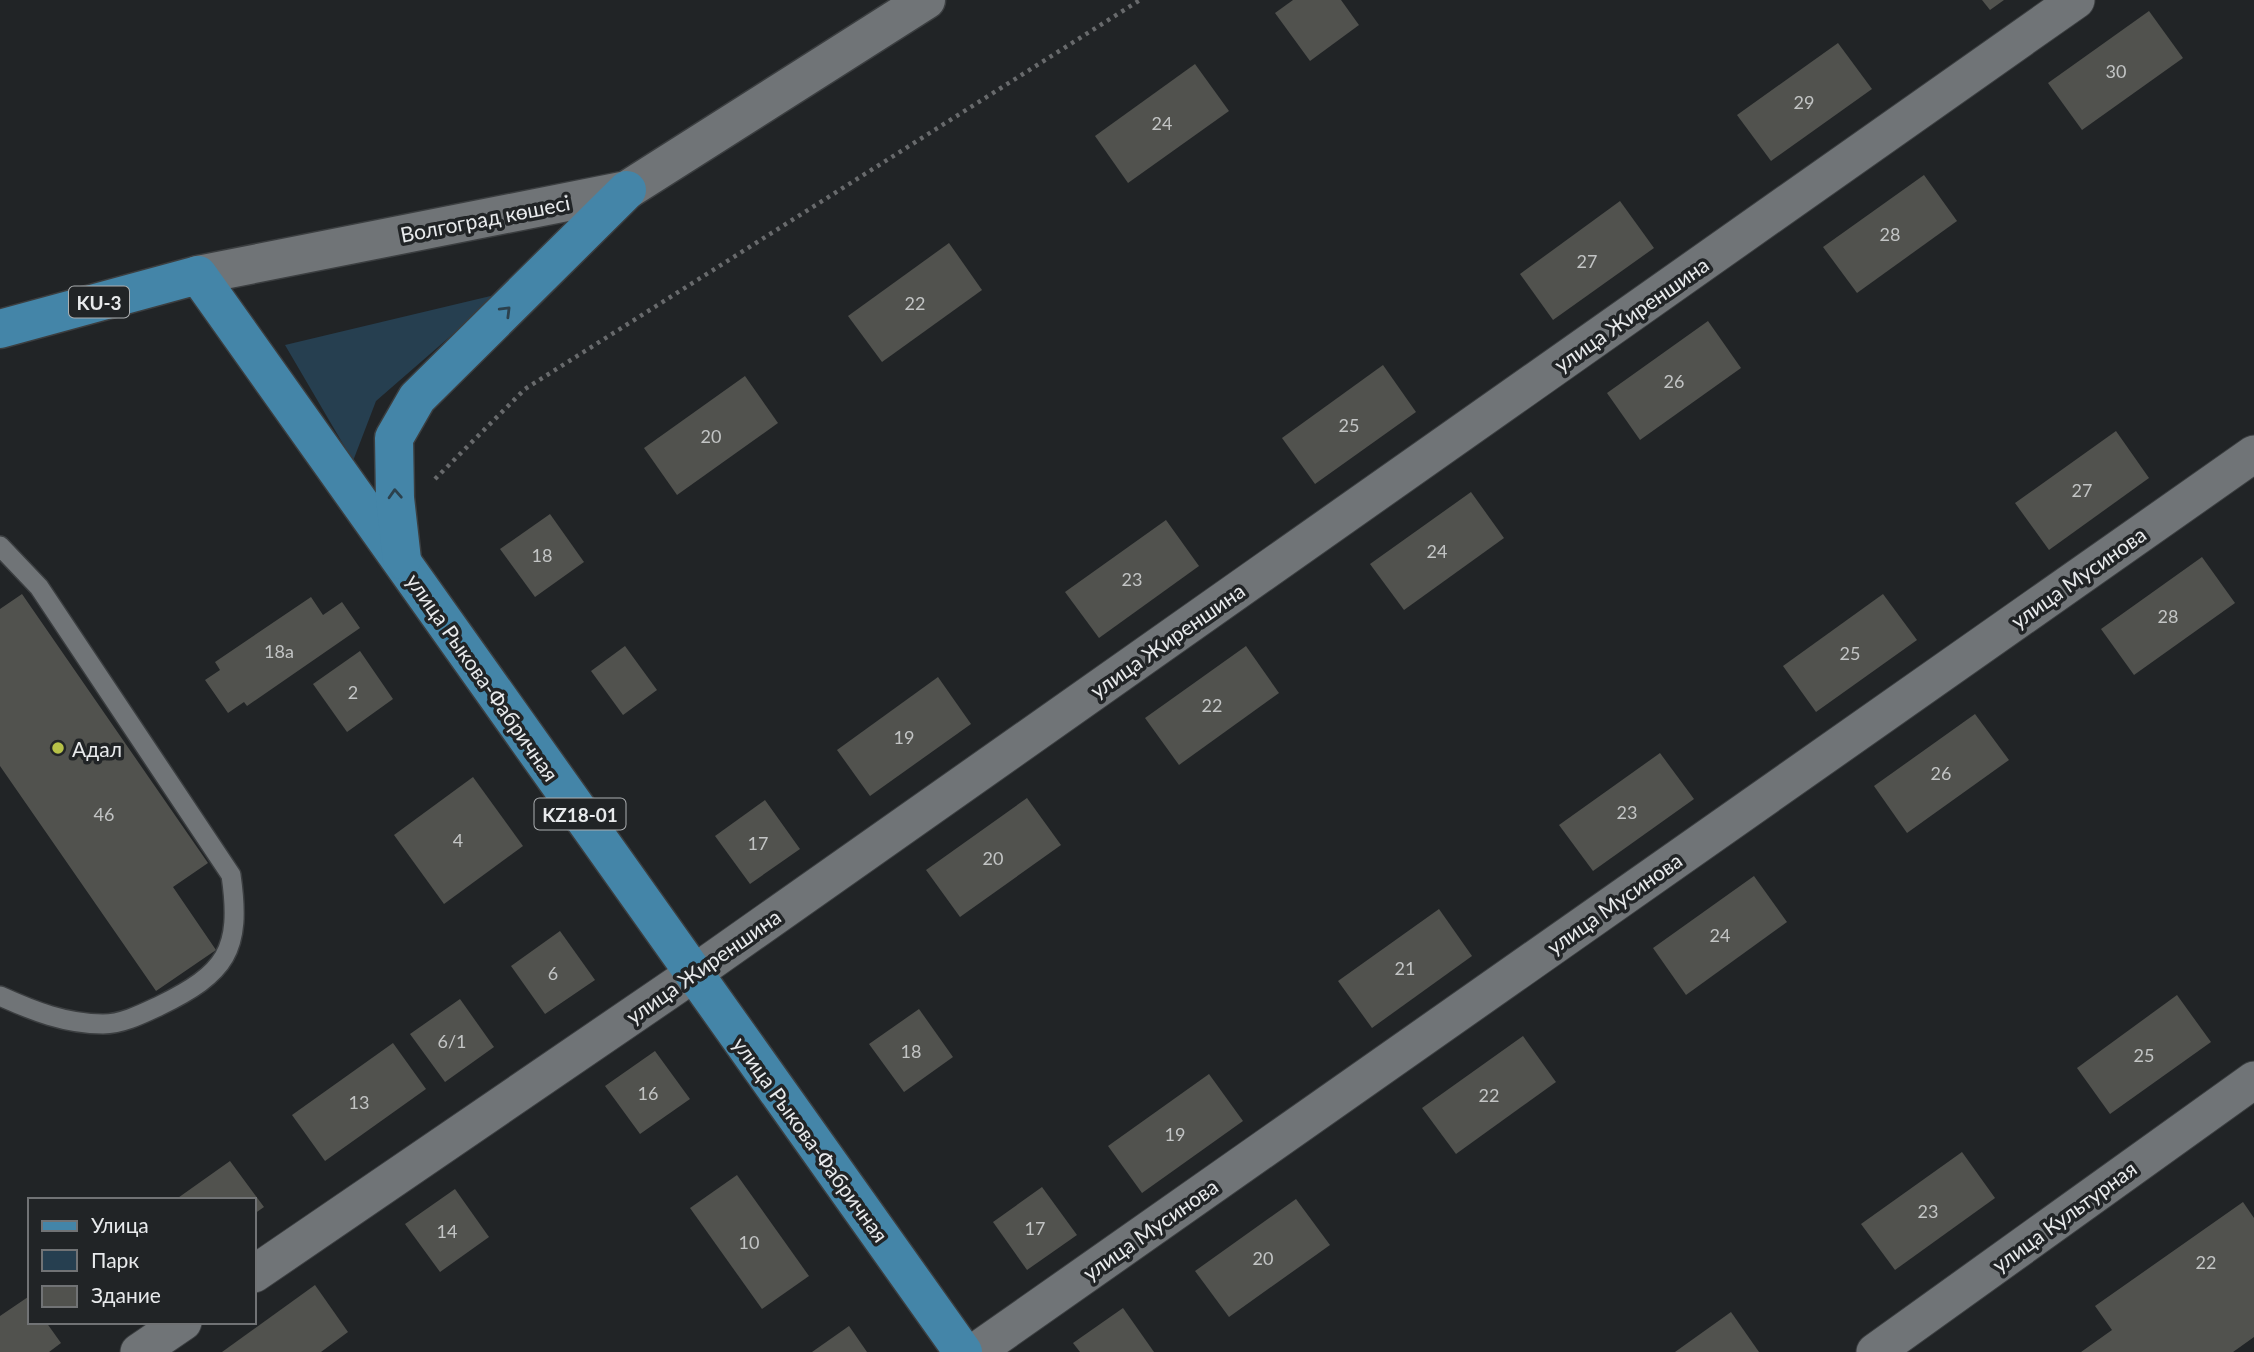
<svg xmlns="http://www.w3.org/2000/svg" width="2254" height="1352" font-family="Lato,sans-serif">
<rect width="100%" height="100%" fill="#212426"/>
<polygon fill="#263f50" points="499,294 376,401 353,461 285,345"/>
<g fill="#51524e">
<polygon points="1293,0 1341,0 1359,25 1310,61 1275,13"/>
<polygon points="1982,0 2004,0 1990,10"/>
<polygon points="2149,11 2183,58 2082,130 2048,83"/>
<polygon points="1838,43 1872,89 1771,161 1737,115"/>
<polygon points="1195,64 1229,111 1128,183 1095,136"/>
<polygon points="1924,175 1957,221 1857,293 1823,247"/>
<polygon points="1620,201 1654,248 1553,320 1520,274"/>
<polygon points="949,243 982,290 882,362 848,316"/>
<polygon points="1708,321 1741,368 1640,440 1607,393"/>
<polygon points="1383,365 1416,412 1315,484 1282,438"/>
<polygon points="745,376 778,423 677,495 644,448"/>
<polygon points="2116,431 2149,478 2049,550 2015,503"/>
<polygon points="1471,492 1504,538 1404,610 1370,564"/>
<polygon points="550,514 584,562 535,597 500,549"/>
<polygon points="1166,520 1199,566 1099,638 1065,592"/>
<polygon points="2202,557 2235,603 2134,675 2101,629"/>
<polygon points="22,594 208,863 173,887 216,950 156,991 0,766 0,609"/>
<polygon points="1883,594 1917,640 1816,712 1783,666"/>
<polygon points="311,597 323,615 342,602 360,628 247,706 244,702 228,713 205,680 220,670 215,662"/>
<polygon points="625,646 657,690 623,715 591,671"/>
<polygon points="1246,646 1279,693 1179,765 1145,718"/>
<polygon points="360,651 393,699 347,732 313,684"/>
<polygon points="938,677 971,724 870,796 837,750"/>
<polygon points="1975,714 2009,760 1907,833 1874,786"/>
<polygon points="1660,753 1694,799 1593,871 1559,825"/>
<polygon points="473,777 523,846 444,904 394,835"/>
<polygon points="1027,798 1061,845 960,917 926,870"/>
<polygon points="765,800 800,849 750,884 715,836"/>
<polygon points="1754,876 1787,922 1686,995 1653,948"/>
<polygon points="1439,909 1472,956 1372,1028 1338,981"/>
<polygon points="560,931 595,980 545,1014 511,966"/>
<polygon points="2177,995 2211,1042 2110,1114 2077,1068"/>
<polygon points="460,999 494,1047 445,1082 410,1034"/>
<polygon points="919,1009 953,1057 904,1092 869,1044"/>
<polygon points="1523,1036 1556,1082 1456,1154 1422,1108"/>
<polygon points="393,1043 426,1089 325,1161 292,1115"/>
<polygon points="655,1051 690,1099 640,1134 605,1086"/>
<polygon points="1209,1074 1243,1121 1142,1193 1108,1146"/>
<polygon points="1962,1152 1995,1198 1895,1270 1861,1224"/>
<polygon points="230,1161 264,1207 254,1214 254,1200 175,1200"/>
<polygon points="737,1175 809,1276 762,1309 690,1208"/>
<polygon points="1042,1187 1077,1235 1027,1270 993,1222"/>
<polygon points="455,1189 489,1237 440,1272 405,1224"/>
<polygon points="1296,1199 1330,1245 1229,1317 1195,1271"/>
<polygon points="2243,1202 2254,1218 2254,1337 2233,1352 2081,1352 2112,1330 2095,1306"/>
<polygon points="315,1285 348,1332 321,1352 222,1352"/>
<polygon points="28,1297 30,1322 46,1322 61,1343 49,1352 0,1352 0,1316"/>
<polygon points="1123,1308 1154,1352 1080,1352 1073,1343"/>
<polygon points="1731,1312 1759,1352 1675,1352"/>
<polygon points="849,1326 867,1352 812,1352"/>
</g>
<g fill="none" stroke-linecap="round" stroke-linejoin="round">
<g stroke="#3b3e40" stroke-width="22">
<path id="lane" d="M0 546 39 587 231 875C242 951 226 973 159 1006 142 1014 122 1024 103 1024 66 1024 33 1011 0 996"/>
</g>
<g stroke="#3b3e40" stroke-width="39">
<g id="street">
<polyline points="254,1274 693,974 2076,0"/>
<polyline points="139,1352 183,1322"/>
<polyline points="975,1352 2254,454"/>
<polyline points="1875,1352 2254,1080"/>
</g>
</g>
<g stroke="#3b3e40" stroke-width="41">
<polyline id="secondary" points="198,275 627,190 926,0"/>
</g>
<g stroke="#3b3e40" stroke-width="41">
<g id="primary">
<polyline points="0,329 198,275 963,1352"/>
<polyline points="402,560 395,498 394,438 417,398 627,190"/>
</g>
</g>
<polyline stroke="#686a6c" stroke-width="4.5" stroke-dasharray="3.5 5" stroke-linecap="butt" points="435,479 525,389 1140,0"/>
<use href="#lane" stroke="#707477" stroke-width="19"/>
<use href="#street" stroke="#707477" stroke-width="37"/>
<use href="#secondary" stroke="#707477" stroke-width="38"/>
<use href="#primary" stroke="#4485a8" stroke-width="38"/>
</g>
<defs><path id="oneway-chevron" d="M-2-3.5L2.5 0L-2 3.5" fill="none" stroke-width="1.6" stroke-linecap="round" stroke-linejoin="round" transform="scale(1.75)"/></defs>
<g stroke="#2c414d">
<use href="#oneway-chevron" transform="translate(506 311) rotate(-45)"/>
<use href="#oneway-chevron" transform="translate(395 494) rotate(-93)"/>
</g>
<circle fill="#b6c148" stroke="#212426" stroke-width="2.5" cx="58" cy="748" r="7"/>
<g text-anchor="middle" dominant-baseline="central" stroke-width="7" stroke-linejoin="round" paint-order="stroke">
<g font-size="18" fill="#c2c4c4">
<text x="2116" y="71">30</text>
<text x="1804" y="102">29</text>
<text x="1162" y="123">24</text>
<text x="1890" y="234">28</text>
<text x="1587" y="261">27</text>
<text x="915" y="303">22</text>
<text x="1674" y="381">26</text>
<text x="1349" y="425">25</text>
<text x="711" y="436">20</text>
<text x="2082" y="490">27</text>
<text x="1437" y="551">24</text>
<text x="542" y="555">18</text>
<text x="1132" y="579">23</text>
<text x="2168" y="616">28</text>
<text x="279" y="651">18а</text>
<text x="1850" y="653">25</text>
<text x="353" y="692">2</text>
<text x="1212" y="705">22</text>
<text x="904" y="737">19</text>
<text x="1941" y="773">26</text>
<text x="1627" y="812">23</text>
<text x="104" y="814">46</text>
<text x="458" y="840">4</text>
<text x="758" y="843">17</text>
<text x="993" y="858">20</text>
<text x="1720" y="935">24</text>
<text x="1405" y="968">21</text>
<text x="553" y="973">6</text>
<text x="452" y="1041">6/1</text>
<text x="911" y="1051">18</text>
<text x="2144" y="1055">25</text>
<text x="648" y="1093">16</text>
<text x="1489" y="1095">22</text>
<text x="359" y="1102">13</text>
<text x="1175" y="1134">19</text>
<text x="1928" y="1211">23</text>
<text x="1035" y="1228">17</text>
<text x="447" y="1231">14</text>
<text x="749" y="1242">10</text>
<text x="1263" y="1258">20</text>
<text x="2206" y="1262">22</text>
</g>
<g fill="#212426" stroke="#acafb1" stroke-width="2">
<rect x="69" y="286.5" width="60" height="31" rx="5"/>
<rect x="534.5" y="798.5" width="91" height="31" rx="5"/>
</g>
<g font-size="19" font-weight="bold" fill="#e8eaec">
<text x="99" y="302">KU-3</text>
<text x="580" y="814">KZ18-01</text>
</g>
<g font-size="21" fill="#e8eaec" stroke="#212426">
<text transform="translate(485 218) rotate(-11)">Волгоград көшесі</text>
<text transform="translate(1631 314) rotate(-35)">улица Жиреншина</text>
<text transform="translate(2078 577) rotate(-35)">улица Мусинова</text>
<text transform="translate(1167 640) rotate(-35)">улица Жиреншина</text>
<text transform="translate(483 677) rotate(55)">улица Рыкова-Фабричная</text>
<text transform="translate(1614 903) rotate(-35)">улица Мусинова</text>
<text transform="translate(703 966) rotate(-35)">улица Жиреншина</text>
<text transform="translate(811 1139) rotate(54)">улица Рыкова-Фабричная</text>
<text transform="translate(2064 1216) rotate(-36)">улица Культурная</text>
<text transform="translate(1150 1229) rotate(-35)">улица Мусинова</text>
</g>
<g font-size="21" fill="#e8eaec" stroke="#212426" text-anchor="start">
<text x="72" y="748">Адал</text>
</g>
</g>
<rect x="28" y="1198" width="228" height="126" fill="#212426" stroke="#717375" stroke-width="2"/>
<rect x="42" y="1221" width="35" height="10" fill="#4485a8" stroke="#717375" stroke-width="2"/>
<text x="91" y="1233" font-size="21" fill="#e8eaec">Улица</text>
<rect x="42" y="1250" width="35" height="21" fill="#263f50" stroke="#717375" stroke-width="2"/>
<text x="91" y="1268" font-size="21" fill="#e8eaec">Парк</text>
<rect x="42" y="1286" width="35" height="21" fill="#51524e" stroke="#717375" stroke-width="2"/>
<text x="91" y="1303" font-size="21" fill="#e8eaec">Здание</text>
</svg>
